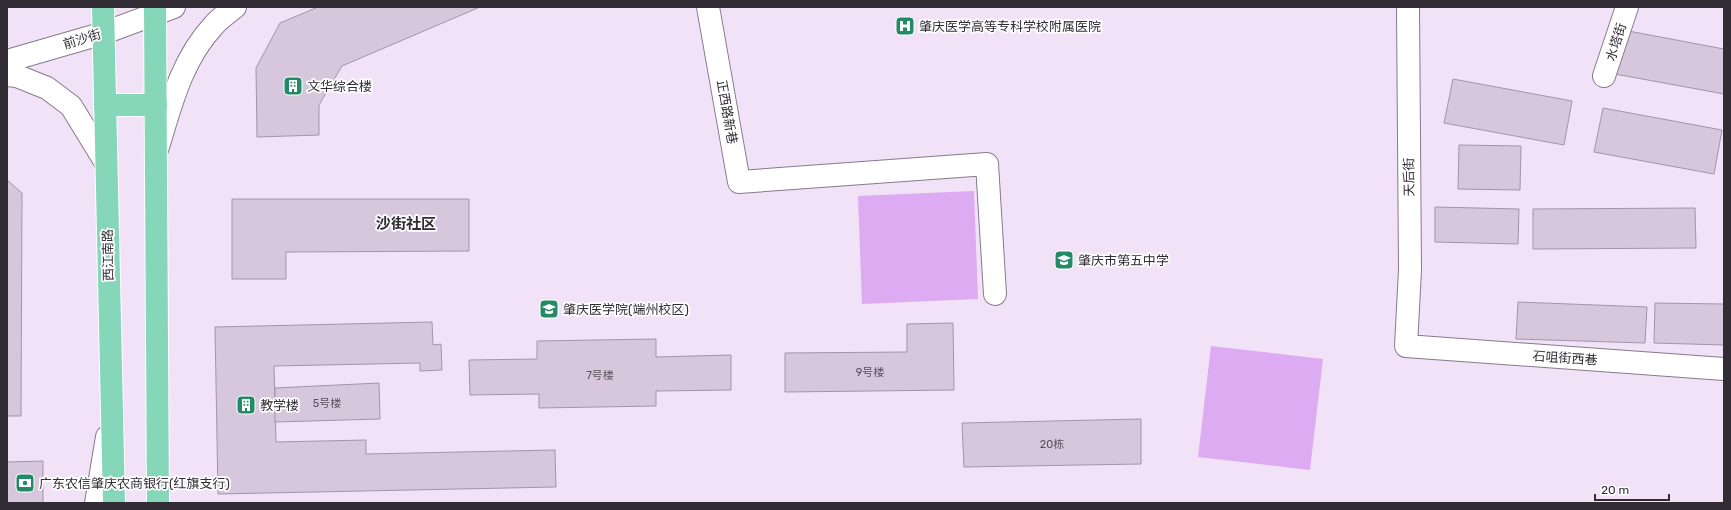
<svg xmlns="http://www.w3.org/2000/svg" width="1731" height="510" font-family="Rubik,'Noto Sans SC',sans-serif">
<rect width="100%" height="100%" fill="#f1e2f7"/>
<g fill="#dcabf1">
<polygon points="974,191 978,299 862,304 858,196"/>
<polygon points="1211,346 1323,359 1310,470 1198,457"/>
</g>
<g fill="#d6c7dc" stroke="#a395a9">
<polygon points="318,7 480,7 342,66 319,105 319,135 257,137 256,68 280,23"/>
<polygon points="1623,30 1724,49 1724,94 1615,74"/>
<polygon points="1453,79 1572,101 1564,145 1444,123"/>
<polygon points="1603,108 1722,130 1714,174 1594,152"/>
<polygon points="1459,145 1521,146 1520,190 1458,189"/>
<polygon points="7,180 22,193 21,416 7,416"/>
<polygon points="232,199 469,199 469,251 286,252 286,279 232,279"/>
<polygon points="1435,207 1519,209 1518,244 1435,242"/>
<polygon points="1695,208 1696,248 1533,249 1533,209"/>
<polygon points="1518,302 1647,307 1645,343 1516,339"/>
<polygon points="1655,303 1724,304 1724,345 1654,343"/>
<polygon points="432,322 433,345 441,344 442,370 420,371 420,363 274,366 276,442 366,440 366,454 555,450 556,487 218,494 215,327"/>
<polygon points="953,323 954,390 785,392 785,353 907,352 907,324"/>
<polygon points="656,339 656,357 731,355 731,390 656,391 656,406 539,408 539,394 470,395 469,360 537,359 537,341"/>
<polygon points="379,383 380,419 275,422 275,388"/>
<polygon points="1141,419 1141,464 964,467 962,423"/>
<polygon points="43,461 43,503 7,503 7,462"/>
</g>
<g fill="none" stroke-linecap="round" stroke-linejoin="round">
<g stroke="#877a8d" stroke-width="24">
<g id="minor">
<polyline points="708,7 739,182 987,164 995,294"/>
<polyline points="1408,7 1410,270 1406,346 1724,369"/>
<polyline points="7,61 104,33 174,7"/>
<polyline points="7,75 17,76 47,88 71,106 106,163"/>
<polyline points="1604,76 1627,7"/>
<path d="M158 147C171 104 182 59 214 25 220 18 228 13 235 7"/>
<polyline points="96,503 107,437"/>
</g>
</g>
<g stroke="#fff" stroke-width="24">
<g id="major">
<polyline points="103,7 114,503"/>
<polyline points="155,7 158,503"/>
<polyline points="105,105 156,105"/>
</g>
</g>
<use href="#minor" stroke="#fff" stroke-width="22"/>
<use href="#major" stroke="#86d6b9" stroke-width="22"/>
</g>
<defs>
<g id="hospital-square" transform="scale(1)"><rect x="-9" y="-9" width="18" height="18" rx="4" fill="#238a66" stroke="#fff"/><path d="M-5-5h3v3.5h4V-5h3V5h-3V1.5h-4V5h-3Z" fill="#fff"/></g>
<g id="building-square" transform="scale(1)"><rect x="-9" y="-9" width="18" height="18" rx="4" fill="#238a66" stroke="#fff"/><path d="M-4-6H4V6H1V3H-1V6H-4ZM-2.5-4.3h1.7v1.8h-1.7ZM.8-4.3h1.7v1.8H.8ZM-2.5-1h1.7V.8h-1.7ZM.8-1h1.7V.8H.8Z" fill="#fff"/></g>
<g id="school-square" transform="scale(1)"><rect x="-9" y="-9" width="18" height="18" rx="4" fill="#238a66" stroke="#fff"/><path d="M0-5L7-2L0 1L-7-2ZM-4 1L0 2.5L4 1V4Q0 6-4 4Z" fill="#fff"/></g>
<g id="university-square" transform="scale(1)"><rect x="-9" y="-9" width="18" height="18" rx="4" fill="#238a66" stroke="#fff"/><path d="M0-5L7-2L0 1L-7-2ZM-4 1L0 2.5L4 1V4Q0 6-4 4Z" fill="#fff"/></g>
<g id="bank-square" transform="scale(1)"><rect x="-9" y="-9" width="18" height="18" rx="4" fill="#238a66" stroke="#fff"/><path d="M-6-4H6V4H-6ZM0-2.3a2.3 2.3 0 1 0 0 4.6a2.3 2.3 0 1 0 0-4.6Z" fill="#fff"/></g>
</defs>
<g fill-rule="evenodd">
<use href="#hospital-square" x="905" y="26"/>
<use href="#building-square" x="293" y="86"/>
<use href="#school-square" x="1064" y="260"/>
<use href="#university-square" x="549" y="309"/>
<use href="#building-square" x="246" y="405"/>
<use href="#bank-square" x="25" y="483"/>
</g>
<g text-anchor="middle" dominant-baseline="central" stroke-width="3.5" stroke-linejoin="round" paint-order="stroke">
<g font-size="11" fill="#5b545f">
<text x="870" y="372">9号楼</text>
<text x="600" y="375">7号楼</text>
<text x="327" y="403">5号楼</text>
<text x="1052" y="444">20栋</text>
</g>
<g font-size="13" fill="#322d35" stroke="#fff" text-anchor="start">
<text x="919" y="26">肇庆医学高等专科学校附属医院</text>
<text x="307" y="86">文华综合楼</text>
<text x="1078" y="260">肇庆市第五中学</text>
<text x="563" y="309">肇庆医学院(端州校区)</text>
<text x="260" y="405">教学楼</text>
<text x="39" y="483">广东农信肇庆农商银行(红旗支行)</text>
</g>
<g font-size="13" fill="#322d35" stroke="#fff">
<text transform="translate(82 39) rotate(-17)">前沙街</text>
<text transform="translate(1616 42) rotate(-72)">水塔街</text>
<text transform="translate(727 112) rotate(80)">正西路新巷</text>
<text transform="translate(1409 177) rotate(-91)">天后街</text>
<text transform="translate(108 255) rotate(-91)">西江南路</text>
<text transform="translate(1565 358) rotate(4)">石咀街西巷</text>
</g>
<g font-size="15" font-weight="bold" fill="#322d35" stroke="#fff">
<text x="406" y="224">沙街社区</text>
</g>
</g>
<rect width="1731" height="510" fill="none" stroke="#322d35" stroke-width="16"/>
<path d="M1595 494v6h74v-6" fill="none" stroke="#322d35" stroke-width="2"/>
<text x="1601" y="494" font-size="12" fill="#322d35" stroke="#ffffff" stroke-width="3" paint-order="stroke">20 m</text>
</svg>
